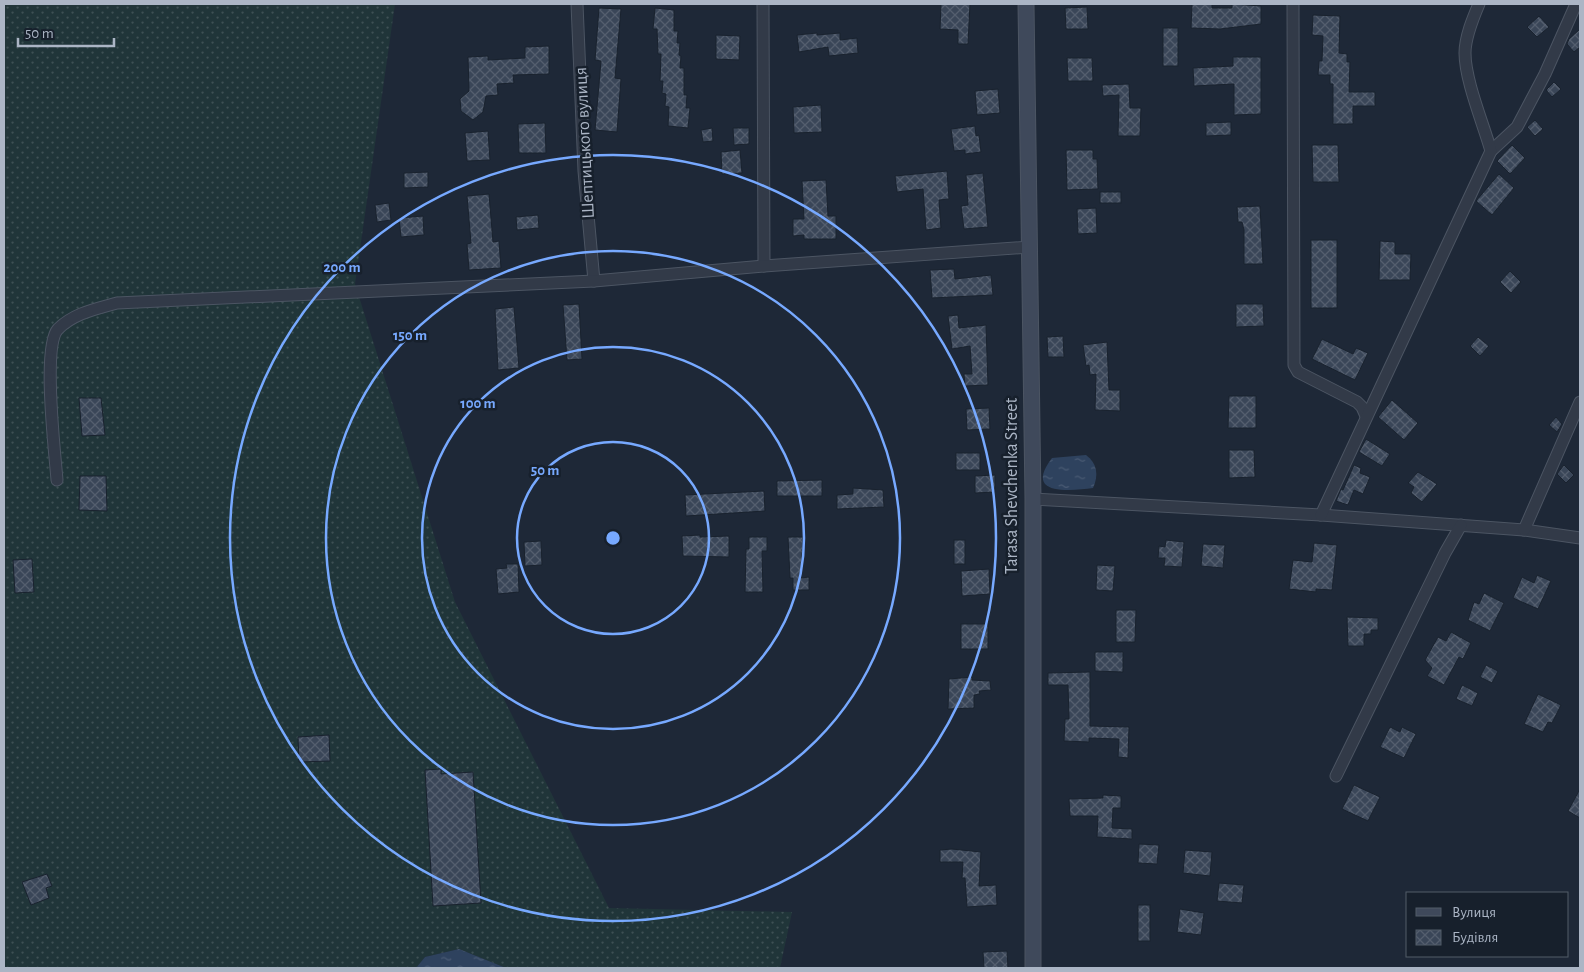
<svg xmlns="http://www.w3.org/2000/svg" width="1584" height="972" font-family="'Alegreya Sans',sans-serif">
<defs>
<pattern id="grass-dots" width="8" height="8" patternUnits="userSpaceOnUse" patternTransform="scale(1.25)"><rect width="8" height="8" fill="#203539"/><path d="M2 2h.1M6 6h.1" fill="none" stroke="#3e5054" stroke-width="1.8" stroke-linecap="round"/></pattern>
<pattern id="water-ripples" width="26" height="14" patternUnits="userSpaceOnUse" patternTransform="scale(1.25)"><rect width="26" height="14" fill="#2e425e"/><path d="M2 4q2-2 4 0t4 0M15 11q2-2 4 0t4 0" fill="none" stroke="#4a5b74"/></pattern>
<pattern id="building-cross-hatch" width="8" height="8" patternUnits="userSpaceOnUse" patternTransform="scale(1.25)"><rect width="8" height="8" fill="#3a4658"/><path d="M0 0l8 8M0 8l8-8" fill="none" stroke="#545e6e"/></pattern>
</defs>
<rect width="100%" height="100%" fill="#1e2837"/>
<polygon fill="url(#grass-dots)" points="4,4 395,4 355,284 455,602 609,908 792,912 780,968 506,968 459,949 425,957 416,968 4,968"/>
<g fill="url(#water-ripples)">
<path d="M1086 455C1097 463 1099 475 1093 488 1070 491 1023 496 1052 458Z"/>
<polygon points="459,949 506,968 416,968 425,957"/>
</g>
<g fill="url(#building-cross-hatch)" stroke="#19222e">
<polygon points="941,4 970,4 968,44 958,44 958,30 940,29"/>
<polygon points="1192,4 1212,4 1212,8 1232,8 1232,4 1261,6 1261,24 1220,29 1191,28"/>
<polygon points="1087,7 1088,29 1066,29 1065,8"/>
<polygon points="599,8 621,9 615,78 621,79 617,132 595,130 601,61 595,60"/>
<polygon points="655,8 674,10 674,31 678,31 677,43 680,43 679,55 681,56 680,68 684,68 684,95 687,95 686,108 690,108 688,128 668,126 669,107 665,106 666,94 662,93 663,81 660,81 661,54 658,54 657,29 653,29"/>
<polygon points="1313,15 1340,16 1339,53 1347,54 1347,62 1350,62 1349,92 1375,92 1375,106 1353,106 1353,124 1333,124 1333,84 1330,84 1330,75 1318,75 1319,61 1322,61 1323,36 1312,35"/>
<polygon points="1539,16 1549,27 1537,37 1527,27"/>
<rect x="1163" y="28" width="15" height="38"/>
<polygon points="1580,29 1580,47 1574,52 1567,44 1569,39"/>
<polygon points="817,33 817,35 840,33 840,40 857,38 858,53 829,56 828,47 799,52 797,35"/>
<polygon points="716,35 740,36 739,60 716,59"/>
<polygon points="549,46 549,74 513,75 514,83 497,84 498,95 486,96 483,112 473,120 461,111 460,99 469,91 468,57 488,56 488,60 525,58 525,47"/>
<polygon points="1233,57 1261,57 1261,114 1234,115 1234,84 1194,86 1193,68 1233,66"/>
<polygon points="1067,58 1092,58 1093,81 1068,81"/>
<polygon points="1554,82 1561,89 1552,97 1546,90"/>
<polygon points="1129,84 1130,108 1141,108 1140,136 1118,136 1119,95 1103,96 1102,85"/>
<polygon points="998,89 1000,113 977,115 975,91"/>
<polygon points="821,105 822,132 794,133 793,107"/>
<polygon points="1535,120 1543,129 1535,136 1527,127"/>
<polygon points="1231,122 1231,135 1206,136 1206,123"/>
<polygon points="545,123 546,153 519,153 518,124"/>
<polygon points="975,126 976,136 979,135 981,152 965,154 965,150 954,151 951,129"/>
<polygon points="712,128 713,141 703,142 701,130"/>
<polygon points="733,128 749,128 749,144 734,145"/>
<polygon points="488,131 490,160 467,161 465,133"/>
<polygon points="1312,145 1338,145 1339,182 1313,182"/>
<polygon points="1512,145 1525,158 1510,174 1497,161"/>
<polygon points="740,150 742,173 722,174 721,152"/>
<polygon points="1066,150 1093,150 1093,159 1097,159 1098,189 1067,190"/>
<polygon points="947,171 949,199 939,200 941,228 926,230 923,189 897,192 895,176"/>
<polygon points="428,172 428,187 404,188 404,173"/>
<polygon points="983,173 988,227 964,229 961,206 968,205 966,175"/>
<polygon points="1499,174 1514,188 1492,215 1476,201"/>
<polygon points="826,180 828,216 836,216 836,239 804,239 804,235 793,236 793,219 804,219 802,181"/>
<rect x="1100" y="192" width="21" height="11"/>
<polygon points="489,194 493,242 499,241 501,268 469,270 467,244 471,243 467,196"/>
<polygon points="389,203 391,220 377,222 375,205"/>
<polygon points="1260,206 1263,264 1244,264 1244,230 1242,222 1238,222 1237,207"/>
<polygon points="1096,208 1097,233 1078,234 1077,209"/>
<polygon points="538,215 539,228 517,230 516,217"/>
<polygon points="423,216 424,235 401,237 399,218"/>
<rect x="1311" y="240" width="26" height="68"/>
<polygon points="1380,241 1395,242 1395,254 1411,254 1410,280 1379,280"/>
<polygon points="954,269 955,279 991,275 993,295 932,298 930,270"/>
<polygon points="1510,271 1521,282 1511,293 1500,282"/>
<polygon points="579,304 582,359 567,360 563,305"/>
<polygon points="1236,304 1263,304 1264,326 1236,327"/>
<polygon points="514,307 519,368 498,370 495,309"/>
<polygon points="958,315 959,328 986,325 988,385 965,386 964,374 972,374 970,346 952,349 948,316"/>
<polygon points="1063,336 1064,357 1048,357 1047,337"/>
<polygon points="1478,337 1489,346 1480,356 1470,346"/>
<polygon points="1322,339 1353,354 1356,348 1368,353 1355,380 1312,359"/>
<polygon points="1107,342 1109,390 1120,390 1120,411 1095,410 1096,374 1090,375 1089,365 1086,366 1083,345"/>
<polygon points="1229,396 1256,396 1256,428 1228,428"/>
<polygon points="79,398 101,398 105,435 82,436"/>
<polygon points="1392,400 1418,423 1404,440 1378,417"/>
<polygon points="989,408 990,429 967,430 966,409"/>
<polygon points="1556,417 1562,424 1557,432 1549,425"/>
<polygon points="1366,439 1390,454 1382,466 1359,452"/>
<polygon points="1229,450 1254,450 1255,477 1229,478"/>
<rect x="956" y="453" width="24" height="17"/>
<polygon points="1354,465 1361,468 1360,473 1370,477 1363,494 1354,490 1348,505 1336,501 1341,489 1343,490"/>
<polygon points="1564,465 1574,475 1566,483 1557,474"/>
<polygon points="1418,472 1437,484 1422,502 1411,493 1414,487 1408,483"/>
<polygon points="995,475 995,492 975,493 975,476"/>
<polygon points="80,476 106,476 107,511 79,510"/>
<polygon points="822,480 822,496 777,496 777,481"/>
<polygon points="853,488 883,490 884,507 837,509 837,495 853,494"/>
<polygon points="764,491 765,511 686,516 685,495"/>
<polygon points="700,535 700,537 729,536 729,557 683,556 682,536"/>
<polygon points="749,537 767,537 767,551 762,551 763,592 745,592 746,549 749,549"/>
<polygon points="788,537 803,537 801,578 809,577 809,590 793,590 793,578 790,578"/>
<rect x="954" y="540" width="11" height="24"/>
<polygon points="1166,540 1184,542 1182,567 1164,566 1165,558 1158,558 1159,546 1165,547"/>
<polygon points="541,541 542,565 525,566 524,542"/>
<polygon points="1314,543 1337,545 1332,590 1316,589 1316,592 1289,589 1293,560 1312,562"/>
<polygon points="1203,544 1225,545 1223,568 1201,566"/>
<polygon points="32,559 34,592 15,593 13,560"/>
<polygon points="506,564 518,564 519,592 498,594 496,569 507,568"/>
<polygon points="1097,565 1115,566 1113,591 1096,590"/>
<polygon points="989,569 990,594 962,596 961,571"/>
<polygon points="1537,575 1551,581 1538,609 1513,598 1522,577 1534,583"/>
<polygon points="1484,593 1504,603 1490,631 1468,620 1474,602 1479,604"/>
<polygon points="1116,610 1136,610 1135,642 1116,642"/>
<polygon points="1347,617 1378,618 1378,630 1371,630 1371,634 1364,634 1364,646 1348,646"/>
<rect x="961" y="624" width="27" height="25"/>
<polygon points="1451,632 1471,643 1463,659 1459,657 1444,685 1427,676 1432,668 1425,660 1438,637 1446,641"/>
<polygon points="1095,652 1123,652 1123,672 1095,671"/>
<polygon points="1486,665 1498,671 1492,683 1480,677"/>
<polygon points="1090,672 1090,726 1129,727 1128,758 1118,757 1119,739 1089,738 1089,742 1064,741 1065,719 1069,719 1068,685 1048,685 1048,673"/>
<polygon points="972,677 972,680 990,681 991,690 979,691 980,694 974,695 974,708 948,709 949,679"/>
<polygon points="1462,685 1478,693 1472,706 1456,699"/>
<polygon points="1538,694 1561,705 1552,723 1548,722 1543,732 1524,724"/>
<polygon points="1390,727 1400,732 1402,727 1416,734 1404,758 1380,747"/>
<polygon points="329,735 330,761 299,762 298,737"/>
<polygon points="441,769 441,774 473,772 481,903 433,906 425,770"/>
<polygon points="1354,785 1380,797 1368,821 1342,809"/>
<polygon points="1580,789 1580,818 1568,811"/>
<polygon points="1103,795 1121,796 1121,808 1113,808 1112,828 1132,829 1132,839 1097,837 1098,816 1070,816 1069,799 1103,798"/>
<polygon points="1139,844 1159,845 1157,864 1138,863"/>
<polygon points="952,849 981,852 979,886 996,885 997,905 967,907 965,878 962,878 963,862 940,862 940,850"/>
<polygon points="1185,850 1212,852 1210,876 1183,873"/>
<polygon points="47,874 52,886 46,888 49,898 31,905 22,882"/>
<polygon points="1219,883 1244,885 1242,903 1217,901"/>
<rect x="1138" y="905" width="12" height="36"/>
<polygon points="1180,909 1204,913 1201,935 1177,932"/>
<polygon points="1007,951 1008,968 984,968 983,952"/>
</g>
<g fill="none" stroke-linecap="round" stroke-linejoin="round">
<g stroke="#4c5563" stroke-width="13">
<g id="street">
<polyline points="577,4 584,171 594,281"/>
<polyline points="763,4 764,266"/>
<polyline points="1293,4 1294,365 1298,372 1357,402 1362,407 1366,416"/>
<polyline points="1491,151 1517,127 1545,74 1576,4"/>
<path d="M57 480C55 453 42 346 58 329 74 313 96 309 117 303L594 281 764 266 1030 247"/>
<polyline points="1033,499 1321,515 1524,530 1580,538"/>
<path d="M1321 515 1491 151C1483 123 1465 80 1465 53 1465 37 1473 18 1479 4"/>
<polyline points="1524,530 1580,402"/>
<polyline points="1336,776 1445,553 1461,525"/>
</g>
</g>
<g stroke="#4c5563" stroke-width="17">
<polyline id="secondary" points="1026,4 1033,499 1033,968"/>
</g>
<use href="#street" stroke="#323a48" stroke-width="11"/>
<use href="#secondary" stroke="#3f495b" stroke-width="15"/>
</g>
<g fill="none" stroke="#77a9ff" stroke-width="2.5">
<circle cx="613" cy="538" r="96"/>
<circle cx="613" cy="538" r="191"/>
<circle cx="613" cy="538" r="287"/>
<circle cx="613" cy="538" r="383"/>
</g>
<g text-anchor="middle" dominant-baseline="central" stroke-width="5" stroke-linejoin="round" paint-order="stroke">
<g font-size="18" fill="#abb5c5" stroke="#17202c">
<text transform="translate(585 143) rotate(-93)">Шептицького вулиця</text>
<text transform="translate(1012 486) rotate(-90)">Tarasa Shevchenka Street</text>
</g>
</g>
<circle cx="613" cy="538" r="8" fill="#77a9ff" stroke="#17202c" stroke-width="2.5"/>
<g font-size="15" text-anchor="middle" font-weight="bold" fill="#77a9ff" stroke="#17202c" stroke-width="5" stroke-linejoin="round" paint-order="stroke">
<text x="342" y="272">200 m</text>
<text x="410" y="340">150 m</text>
<text x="478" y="408">100 m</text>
<text x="545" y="475">50 m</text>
</g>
<rect width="1584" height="972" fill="none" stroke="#abb5c5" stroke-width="10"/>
<rect x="1406" y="892" width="162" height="65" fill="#17202c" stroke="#525c69"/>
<rect x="1416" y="908" width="25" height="8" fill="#3f495b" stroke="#525c69"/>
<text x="1452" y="917" font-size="15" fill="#abb5c5">Вулиця</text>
<rect x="1416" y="930" width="25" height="15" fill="url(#building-cross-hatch)" stroke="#525c69"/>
<text x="1452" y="942" font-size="15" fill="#abb5c5">Будівля</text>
<path d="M18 38v8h96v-8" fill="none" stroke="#abb5c5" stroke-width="2.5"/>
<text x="25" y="38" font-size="15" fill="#abb5c5" stroke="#17202c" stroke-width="4" paint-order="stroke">50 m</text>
</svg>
